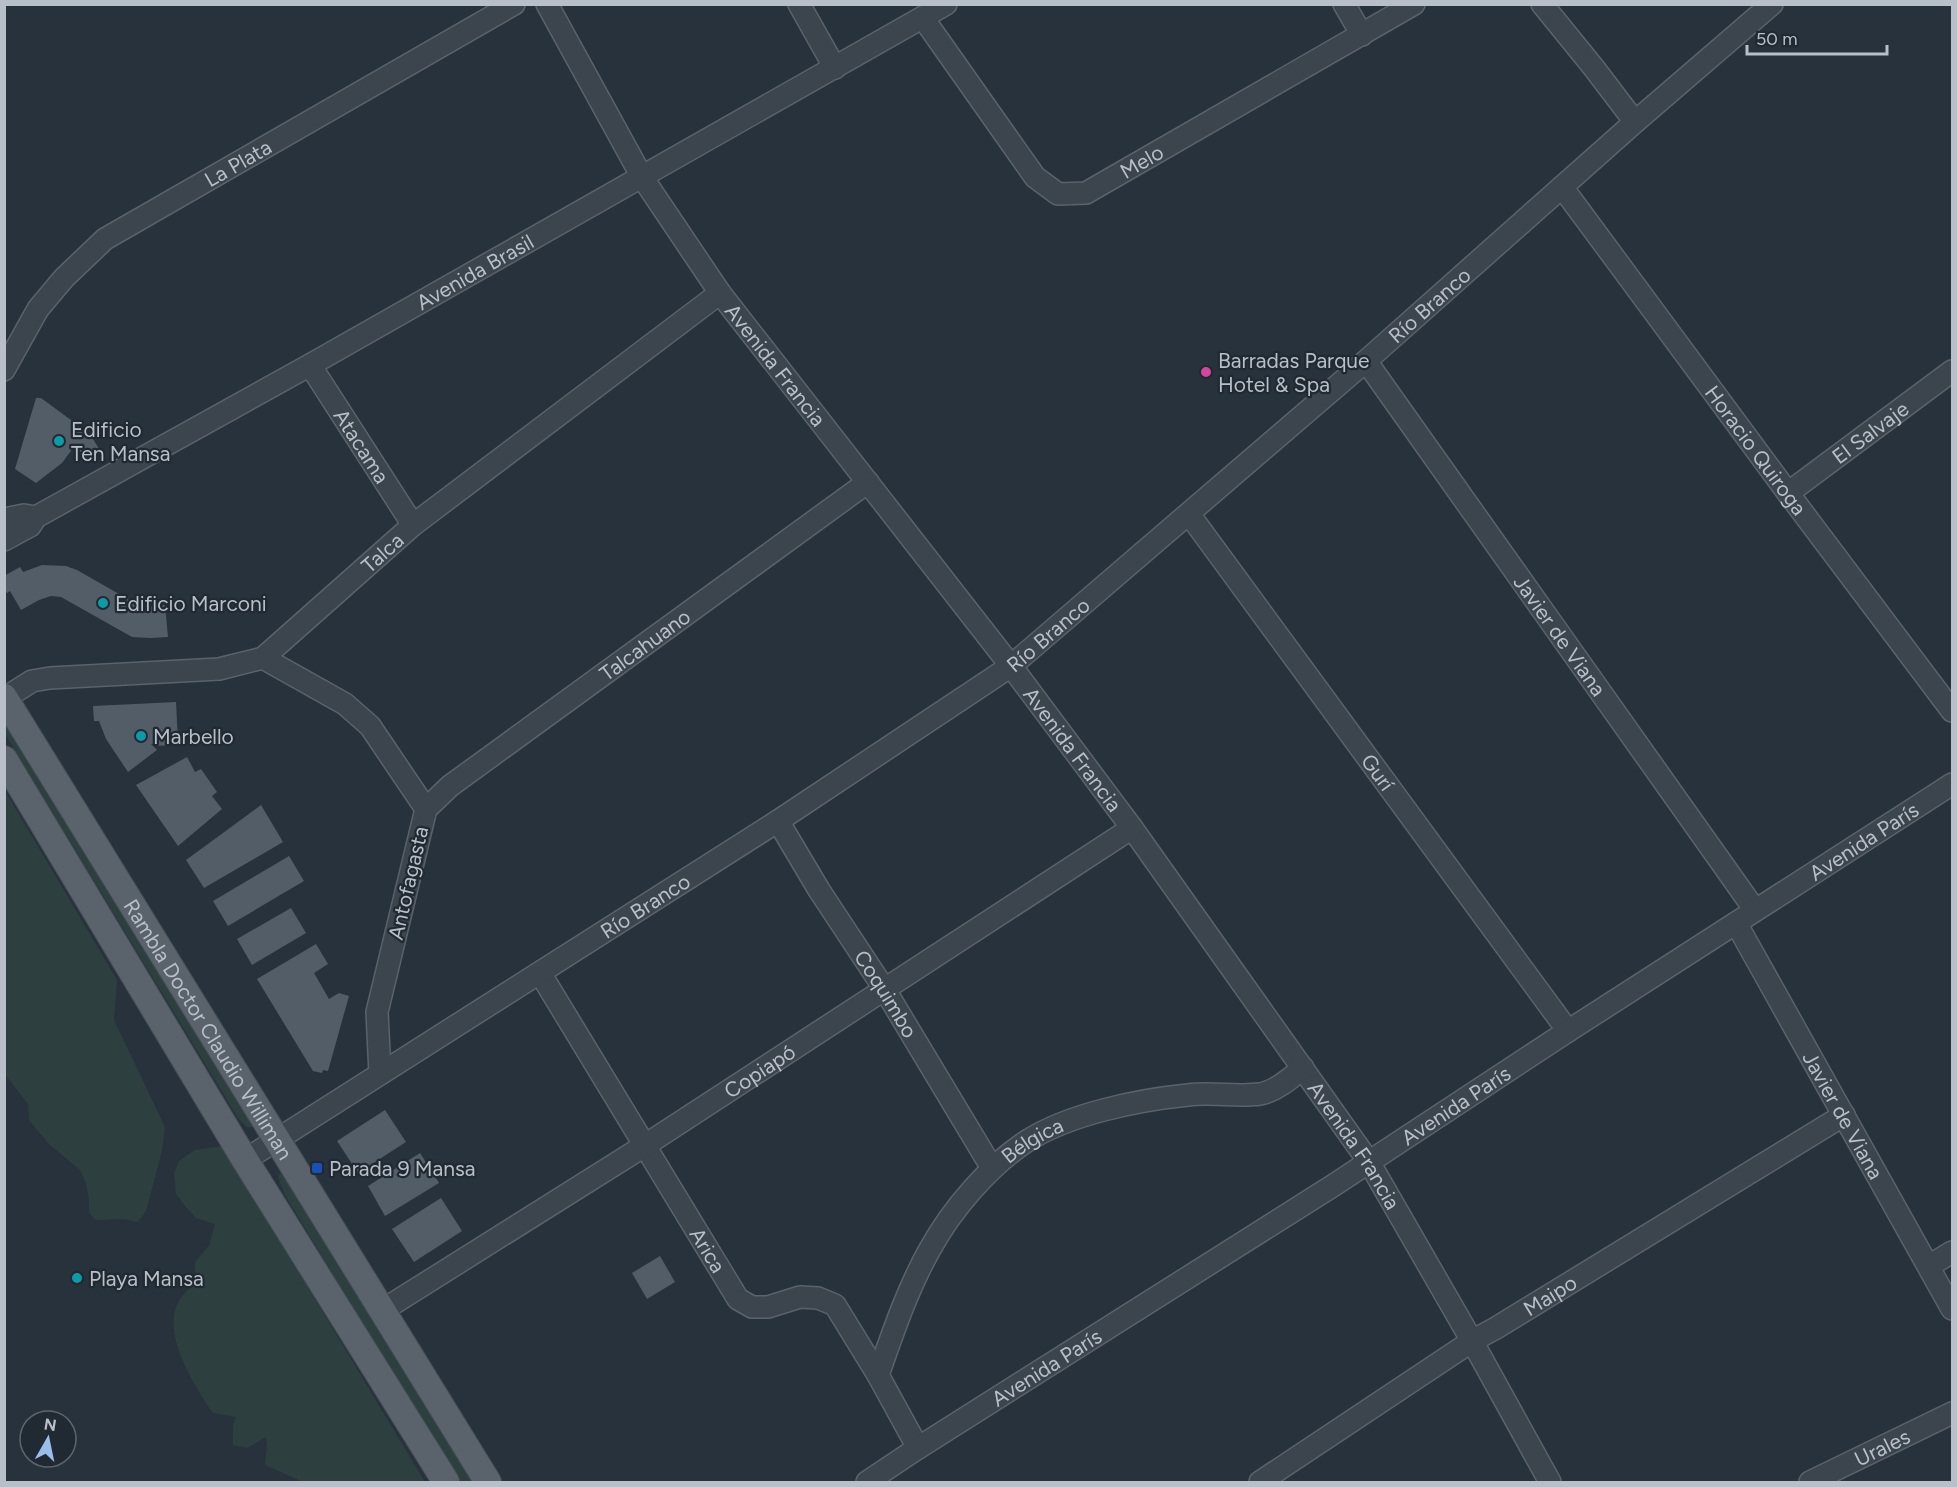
<svg xmlns="http://www.w3.org/2000/svg" width="1957" height="1487" font-family="Figtree,sans-serif">
<rect width="100%" height="100%" fill="#28323c"/>
<g fill="#2d403f">
<polygon points="5,706 255,1124 253,1127 247,1127 238,1118 5,734"/>
<polygon points="5,791 117,980 114,1020 165,1127 162,1151 146,1211 138,1222 124,1219 95,1220 89,1212 89,1198 86,1183 80,1170 49,1144 29,1120 28,1104 5,1074"/>
<path d="M223 1146 425 1482H303L265 1465 267 1444 266 1437 247 1448 233 1445V1425L236 1417 213 1413C195 1387 160 1332 179 1301 183 1294 190 1288 195 1283V1262L209 1246 215 1224 196 1218 186 1207 176 1194 174 1173 179 1161 195 1150Z"/>
<polygon points="284,1173 475,1482 459,1482 285,1195 278,1177 279,1174"/>
</g>
<g fill="#525d67">
<polygon points="36,398 41,398 90,434 101,452 91,457 73,448 62,463 36,483 15,469"/>
<polygon points="42,565 66,566 77,570 140,606 147,607 165,605 168,637 151,638 132,637 61,597 51,596 39,600 21,610 10,591 7,593 4,589 4,576 20,567 23,572"/>
<polygon points="176,702 178,742 171,743 171,745 156,746 155,744 151,744 157,750 128,772 106,739 99,721 94,721 93,706"/>
<polygon points="187,757 195,772 201,769 217,792 212,796 222,809 178,846 136,785"/>
<polygon points="261,805 283,842 204,888 186,860"/>
<polygon points="289,856 304,881 228,926 213,901"/>
<polygon points="291,908 306,933 252,965 237,939"/>
<polygon points="316,944 328,964 314,973 329,999 339,993 349,996 328,1071 323,1070 322,1073 313,1071 257,979"/>
<polygon points="385,1110 406,1142 358,1173 337,1141"/>
<polygon points="420,1153 439,1183 385,1216 368,1186"/>
<polygon points="441,1198 462,1231 414,1262 392,1229"/>
<polygon points="660,1256 675,1282 647,1299 632,1273"/>
</g>
<g fill="none" stroke-linecap="round" stroke-linejoin="round">
<g stroke="#5a626b" stroke-width="24">
<g id="minor">
<path id="s1" d="M547 4 642 177 720 293 1011 666 1132 828 1369 1162 1472 1341 1550 1482"/>
<polyline points="799,4 835,68"/>
<polyline points="1344,4 1362,35"/>
<polyline points="1542,4 1594,68 1635,122"/>
<path id="s2" d="M923 18 1035 177 1058 194 1086 193 1414 4"/>
<path id="s3" d="M1562 187 1788 493 1952 711"/>
<path id="s4" d="M1366 361 1755 910"/>
<path id="s5" d="M310 365 413 525"/>
<path id="s6" d="M4 370 38 309 64 278 105 239 514 4"/>
<path id="s7" d="M1788 493 1952 371"/>
<path id="s8" d="M1189 514 1568 1031"/>
<polyline points="4,519 24,515 36,517"/>
<path id="s9" d="M4 540 30 526 36 517 310 365 946 4"/>
<polyline points="263,658 345,704 370,726 426,809 377,1012 380,1074"/>
<path id="s10" d="M5 698 32 681 50 678 219 669 263 658 413 525 720 293"/>
<path id="s11" d="M426 809 450 786 868 482"/>
<path id="s12" d="M778 821 819 890 885 990 992 1168"/>
<path id="s13" d="M1736 923 1952 1309"/>
<path id="s14" d="M540 973 738 1299 752 1307H768L800 1297 818 1298 835 1305 878 1375 918 1448"/>
<path id="s15" d="M245 1160 778 821 1011 666 1366 361 1635 122 1772 4"/>
<polyline points="1929,1266 1952,1252"/>
<path id="s16" d="M383 1310 644 1146 1132 828"/>
<path id="s17" d="M878 1375C893 1332 908 1288 930 1249 952 1209 989 1166 1027 1141 1069 1114 1138 1100 1188 1095 1212 1092 1237 1097 1260 1094 1276 1091 1291 1078 1303 1068"/>
<path id="s18" d="M867 1482 918 1448 1334 1185 1568 1031 1952 784"/>
<path id="s19" d="M1260 1482 1472 1341 1496 1328 1844 1115"/>
<path id="s20" d="M1810 1482 1952 1413"/>
</g>
</g>
<g stroke="#454d56" stroke-width="28">
<g id="major">
<path id="s21" d="M4 697 488 1482"/>
<polyline points="4,759 245,1160 446,1482"/>
</g>
</g>
<use href="#minor" stroke="#3c444d" stroke-width="21"/>
<use href="#major" stroke="#5a636c" stroke-width="26"/>
</g>
<circle fill="#d1479c" stroke="#212932" stroke-width="2" cx="1206" cy="372" r="6"/>
<g fill="#0f9aa8" stroke="#212932" stroke-width="2">
<circle cx="59" cy="441" r="6"/>
<circle cx="103" cy="603" r="6"/>
<circle cx="141" cy="736" r="6"/>
<circle cx="77" cy="1278" r="6"/>
</g>
<rect fill="#1a4fb4" stroke="#212932" stroke-width="2" x="311" y="1162" width="12" height="12" rx="3"/>
<g text-anchor="middle" dominant-baseline="central" stroke-width="4.5" stroke-linejoin="round" paint-order="stroke">
<g font-size="21" fill="#b8bfc8" stroke="#212932">
<text stroke="none"><textPath href="#s2" startOffset="315">Melo</textPath></text>
<text stroke="none"><textPath href="#s6" startOffset="320">La Plata</textPath></text>
<text stroke="none"><textPath href="#s9" startOffset="543">Avenida Brasil</textPath></text>
<text stroke="none"><textPath href="#s15" startOffset="1464">Río Branco</textPath></text>
<text stroke="none"><textPath href="#s1" startOffset="428">Avenida Francia</textPath></text>
<text stroke="none"><textPath href="#s7" startOffset="102">El Salvaje</textPath></text>
<text stroke="none"><textPath href="#s5" startOffset="96">Atacama</textPath></text>
<text stroke="none"><textPath href="#s3" startOffset="327">Horacio Quiroga</textPath></text>
<text stroke="none"><textPath href="#s10" startOffset="424">Talca</textPath></text>
<text stroke="none"><textPath href="#s15" startOffset="960">Río Branco</textPath></text>
<text stroke="none"><textPath href="#s4" startOffset="336">Javier de Viana</textPath></text>
<text stroke="none"><textPath href="#s11" startOffset="274">Talcahuano</textPath></text>
<text stroke="none"><textPath href="#s1" startOffset="914">Avenida Francia</textPath></text>
<text stroke="none"><textPath href="#s8" startOffset="320">Gurí</textPath></text>
<text stroke="none"><textPath href="#s18" startOffset="1185">Avenida París</textPath></text>
<text transform="translate(408 883) rotate(-77)">Antofagasta</text>
<text stroke="none"><textPath href="#s15" startOffset="474">Río Branco</textPath></text>
<text stroke="none"><textPath href="#s12" startOffset="204">Coquimbo</textPath></text>
<text stroke="none"><textPath href="#s21" startOffset="390">Rambla Doctor Claudio Williman</textPath></text>
<text stroke="none"><textPath href="#s16" startOffset="446">Copiapó</textPath></text>
<text stroke="none"><textPath href="#s18" startOffset="699">Avenida París</textPath></text>
<text stroke="none"><textPath href="#s13" startOffset="220">Javier de Viana</textPath></text>
<text stroke="none"><textPath href="#s17" startOffset="288">Bélgica</textPath></text>
<text stroke="none"><textPath href="#s1" startOffset="1400">Avenida Francia</textPath></text>
<text stroke="none"><textPath href="#s14" startOffset="324">Arica</textPath></text>
<text stroke="none"><textPath href="#s19" startOffset="345">Maipo</textPath></text>
<text stroke="none"><textPath href="#s18" startOffset="213">Avenida París</textPath></text>
<text stroke="none"><textPath href="#s20" startOffset="80">Urales</textPath></text>
</g>
<g font-size="21" fill="#b8bfc8" stroke="#212932" text-anchor="start">
<text x="1218" y="360">Barradas Parque<tspan x="1218" dy="24">Hotel &amp; Spa</tspan></text>
<text x="71" y="429">Edificio<tspan x="71" dy="24">Ten Mansa</tspan></text>
<text x="115" y="603">Edificio Marconi</text>
<text x="153" y="736">Marbello</text>
<text x="329" y="1168">Parada 9 Mansa</text>
<text x="89" y="1278">Playa Mansa</text>
</g>
</g>
<rect width="1957" height="1487" fill="none" stroke="#b8bfc8" stroke-width="12"/>
<g transform="translate(48 1439) rotate(9)"><circle r="28" fill="#212932" stroke="#5d656e" stroke-width="1.5"/>
<path d="M0-4.5L10 22L0 15L-10 22Z" fill="#9abeeb"/>
<text y="-9" font-size="16" font-weight="bold" text-anchor="middle" fill="#b8bfc8">N</text>
</g>
<path d="M1747 45v9h140v-9" fill="none" stroke="#b8bfc8" stroke-width="3"/>
<text x="1756" y="45" font-size="18" fill="#b8bfc8" stroke="#212932" stroke-width="4.5" paint-order="stroke">50 m</text>
</svg>
